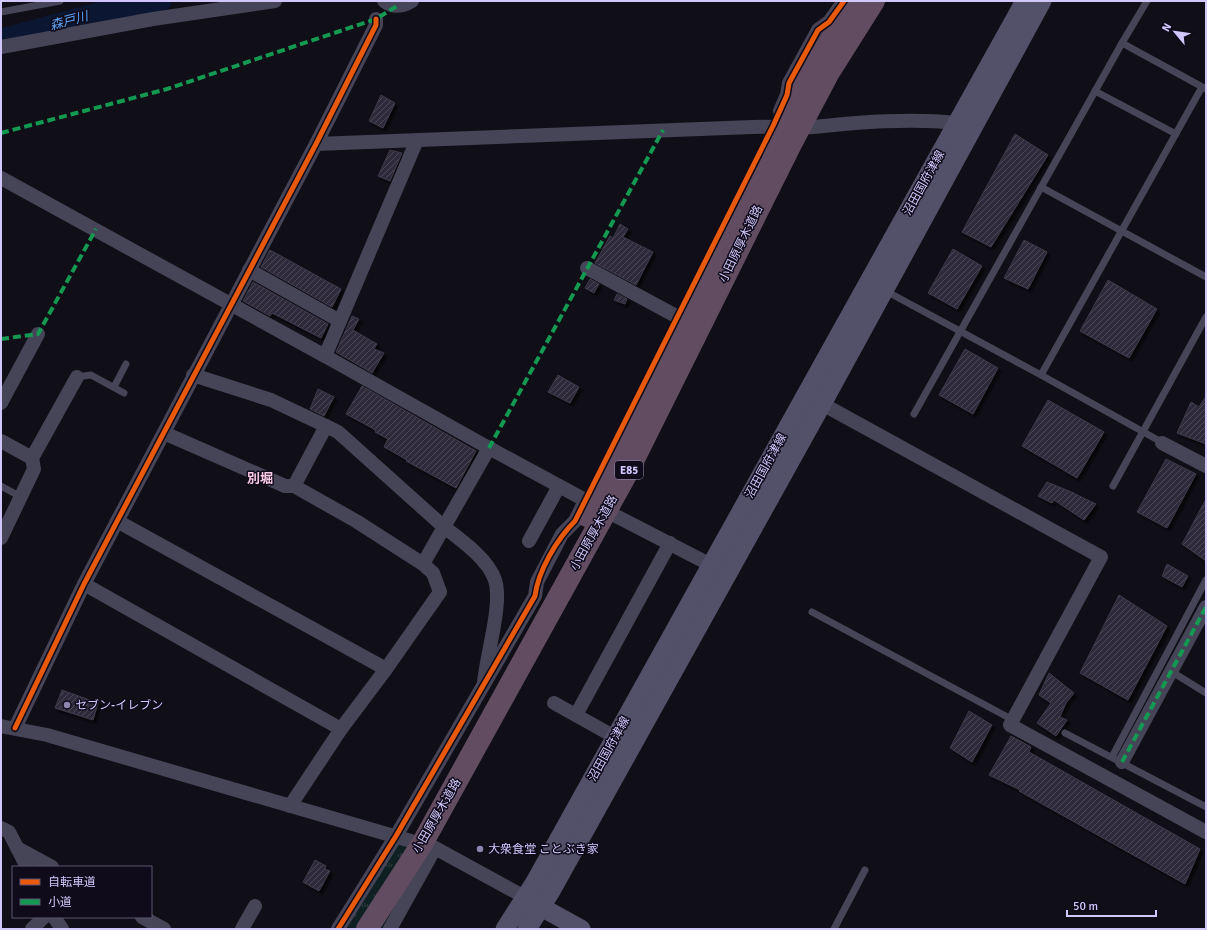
<svg xmlns="http://www.w3.org/2000/svg" width="1207" height="930" font-family="Signika,'Noto Sans JP',sans-serif">
<defs>
<pattern id="park-tufts" width="24" height="20" patternUnits="userSpaceOnUse"><rect width="24" height="20" fill="#0f2022"/><path d="M3 7l-1-3M5 7V3M7 7l1-3M15 17l-1-3M17 17v-4M19 17l1-3" fill="none" stroke="#313f43"/></pattern>
<pattern id="building-hatch" width="6" height="6" patternUnits="userSpaceOnUse"><rect width="6" height="6" fill="#2f2b3a"/><path d="M-1 1l2-2M0 6l6-6M5 7l2-2" fill="none" stroke="#4c4857"/></pattern>
<filter id="shadow"><feDropShadow dx="3" dy="3" stdDeviation="1" flood-color="#0009"/></filter>
</defs>
<rect width="100%" height="100%" fill="#100e16"/>
<polygon fill="url(#park-tufts)" points="398,842 428,851 385,929 351,929 346,926"/>
<g fill="none" stroke-linecap="round" stroke-linejoin="round">
<polyline stroke="#0b1632" stroke-width="21" points="1,39 102,12 161,1"/>
</g>
<g fill="url(#building-hatch)" stroke="#3d394b" filter="url(#shadow)">
<polygon points="381,95 395,103 383,128 369,121"/>
<polygon points="1015,134 1048,155 991,247 962,232"/>
<polygon points="390,150 402,153 390,181 378,176"/>
<polygon points="620,224 628,229 623,237 653,252 636,285 595,263 610,236 613,238"/>
<polygon points="1024,240 1047,252 1028,289 1004,278"/>
<polygon points="953,249 982,266 957,309 928,293"/>
<polygon points="270,250 341,289 332,307 261,267"/>
<polygon points="590,279 599,284 594,293 585,288"/>
<polygon points="1108,280 1157,309 1129,358 1080,331"/>
<polygon points="253,282 328,324 321,338 274,314 272,313 270,316 243,301"/>
<polygon points="617,294 627,299 625,304 614,300"/>
<polygon points="352,316 359,319 353,330 377,344 374,349 384,353 372,373 336,352"/>
<polygon points="965,349 998,368 973,414 939,395"/>
<polygon points="558,375 579,387 570,403 548,392"/>
<polygon points="362,386 476,451 456,488 406,461 407,460 384,447 388,439 375,432 376,431 372,428 346,414"/>
<polygon points="318,389 334,397 324,416 310,409"/>
<polygon points="1206,396 1206,444 1177,433 1191,402 1199,407"/>
<polygon points="1048,400 1104,432 1077,478 1022,446"/>
<polygon points="1166,459 1196,474 1167,528 1137,512"/>
<polygon points="1047,482 1069,491 1096,504 1084,520 1054,500 1052,503 1038,496"/>
<polygon points="1206,499 1206,561 1182,544"/>
<polygon points="1167,564 1188,576 1182,587 1162,576"/>
<polygon points="1119,595 1167,626 1128,700 1080,673"/>
<polygon points="1049,673 1074,693 1066,703 1060,717 1067,720 1056,736 1037,723 1051,703 1039,695"/>
<polygon points="62,690 98,703 93,720 55,708"/>
<polygon points="969,711 992,725 972,762 950,748"/>
<polygon points="1011,736 1031,747 1029,752 1200,849 1185,884 1019,791 1020,790 989,775"/>
<polygon points="315,860 326,866 325,869 330,871 319,891 303,882"/>
</g>
<g fill="none" stroke-linecap="round" stroke-linejoin="round">
<g stroke="#464457" stroke-width="7">
<polyline points="1,12 60,1"/>
<polyline points="1122,43 1206,89"/>
<polyline points="1095,91 1176,134"/>
<polyline points="1041,187 1206,277"/>
<polyline points="884,290 1041,375 1202,87"/>
<polyline points="1041,375 1165,444"/>
<polyline points="77,377 91,375 124,393"/>
<polyline points="114,387 126,364"/>
<polyline points="914,414 1122,43 1147,1"/>
<polyline points="1,486 21,497"/>
<polyline points="1113,486 1206,317"/>
<polyline points="812,612 1013,720"/>
<polyline points="1169,670 1206,693"/>
<polyline points="1065,733 1206,807"/>
<polyline points="1112,757 1206,580"/>
<polyline points="834,929 865,870"/>
</g>
<g stroke="#464457" stroke-width="14">
<path d="M384 1C393 8 402 7 412 1"/>
<polyline points="1,47 153,19 275,1"/>
<polyline points="780,111 787,95 789,83 818,30 829,22 839,8"/>
<path d="M316 144 752 127C772 126 793 128 813 127 861 122 910 118 957 123"/>
<polyline points="1,178 325,356"/>
<polyline points="587,268 676,316"/>
<polyline points="249,270 340,321 325,356 489,448 444,527 338,432 326,426 294,486"/>
<polyline points="340,321 417,140"/>
<polyline points="193,375 271,400 326,426"/>
<polyline points="815,400 1101,557 1010,725 1206,832"/>
<polyline points="1,403 38,334"/>
<polyline points="1,441 32,458 34,469 1,538"/>
<polyline points="1162,443 1206,466"/>
<polyline points="489,448 585,500 711,565"/>
<polyline points="32,458 77,377"/>
<polyline points="117,521 386,669 440,592 433,573 423,564 356,521 294,486 285,486 164,433"/>
<polyline points="529,541 559,486"/>
<path d="M423 564 444 527C461 540 488 559 495 580 503 603 486 656 484 683"/>
<polyline points="84,584 341,729"/>
<polyline points="554,703 615,737"/>
<polyline points="576,715 670,543"/>
<polyline points="1,726 47,735 435,848 532,901"/>
<polyline points="15,728 84,584 316,144 376,25 376,19"/>
<polyline points="1122,762 1206,607"/>
<polyline points="290,806 341,729 386,669"/>
<polyline points="1,828 9,832 27,867"/>
<polyline points="17,848 52,867"/>
<polyline points="54,917 62,929"/>
<polyline points="142,917 164,929"/>
<polyline points="32,929 44,917"/>
<polyline points="242,929 255,906"/>
<polyline points="338,929 396,836 535,596 537,582 562,534 575,521 585,501"/>
<polyline points="390,929 435,848"/>
</g>
<g stroke="#53506a" stroke-width="19">
<polyline points="541,907 581,929"/>
<polyline points="505,929 535,882 1025,1"/>
<polyline points="527,929 551,891 822,404 1042,1"/>
</g>
<g stroke="#624c61" stroke-width="22">
<polyline points="587,516 777,135 816,64 855,1"/>
<polyline points="367,929 422,844 626,475 792,142 828,74 874,1"/>
</g>
<g stroke="#139951" stroke-width="4" stroke-dasharray="8 4" stroke-linecap="butt">
<polyline points="1,133 167,89 376,19 397,6"/>
<polyline points="1,339 38,334 96,229"/>
<polyline points="489,448 663,130"/>
<polyline points="1122,762 1206,607"/>
</g>
<g stroke="#0f0b1a" stroke-width="8">
<g id="cycleway">
<polyline points="15,728 84,584 316,144 376,25 376,19"/>
<path d="M338 929 396 836 535 596C538 571 557 539 575 521L773 126 787 95 789 83 818 30 829 22 844 1"/>
</g>
</g>
<use href="#cycleway" stroke="#e8590c" stroke-width="5"/>
</g>
<g fill="#8d86ac" stroke="#0f0b1a" stroke-width="1.5">
<circle cx="67" cy="705" r="4"/>
<circle cx="480" cy="849" r="4"/>
</g>
<g text-anchor="middle" dominant-baseline="central" stroke-width="3" stroke-linejoin="round" paint-order="stroke">
<rect fill="#0f0b1a" stroke="#978fb8" stroke-width="1" x="615" y="461" width="28" height="18" rx="3"/>
<g font-size="11" font-weight="bold" fill="#d1c7fc">
<text x="629" y="470">E85</text>
</g>
<g font-size="12" fill="#d1c7fc" stroke="#0f0b1a">
<text transform="translate(924 183) rotate(-61)">沼田国府津線</text>
<text transform="translate(741 244) rotate(-64)">小田原厚木道路</text>
<text transform="translate(766 466) rotate(-61)">沼田国府津線</text>
<text transform="translate(594 533) rotate(-61)">小田原厚木道路</text>
<text transform="translate(609 749) rotate(-61)">沼田国府津線</text>
<text transform="translate(437 816) rotate(-60)">小田原厚木道路</text>
</g>
<g font-size="12" fill="#d1c7fc" stroke="#0f0b1a" text-anchor="start">
<text x="75" y="705">セブン-イレブン</text>
<text x="488" y="849">大衆食堂 ことぶき家</text>
</g>
<g font-size="13" font-style="italic" fill="#5ba4f7" stroke="#0f0b1a">
<text transform="translate(69 21) rotate(-15)">森戸川</text>
</g>
<g font-size="13" font-weight="bold" fill="#fcc9e6" stroke="#0f0b1a">
<text x="260" y="479">別堀</text>
</g>
</g>
<rect width="1207" height="930" fill="none" stroke="#d1c7fc" stroke-width="4"/>
<rect x="12" y="866" width="140" height="52" fill="#0f0b1a" stroke="#5d5674"/>
<rect x="20" y="879" width="20" height="6" fill="#e8590c" stroke="#5d5674"/>
<text x="48" y="886" font-size="12" fill="#d1c7fc">自転車道</text>
<rect x="20" y="899" width="20" height="6" fill="#139951" stroke="#5d5674"/>
<text x="48" y="906" font-size="12" fill="#d1c7fc">小道</text>
<g transform="translate(1175 32) rotate(299)" stroke="#0f0b1a" stroke-width="3" paint-order="stroke">
<path d="M0-3L7 15L0 10L-7 15Z" fill="#d1c7fc"/>
<text y="-6" font-size="11" font-weight="bold" text-anchor="middle" fill="#d1c7fc">N</text>
</g>
<path d="M1067 910v6h89v-6" fill="none" stroke="#d1c7fc" stroke-width="2"/>
<text x="1073" y="910" font-size="12" fill="#d1c7fc" stroke="#0f0b1a" stroke-width="3" paint-order="stroke">50 m</text>
</svg>
